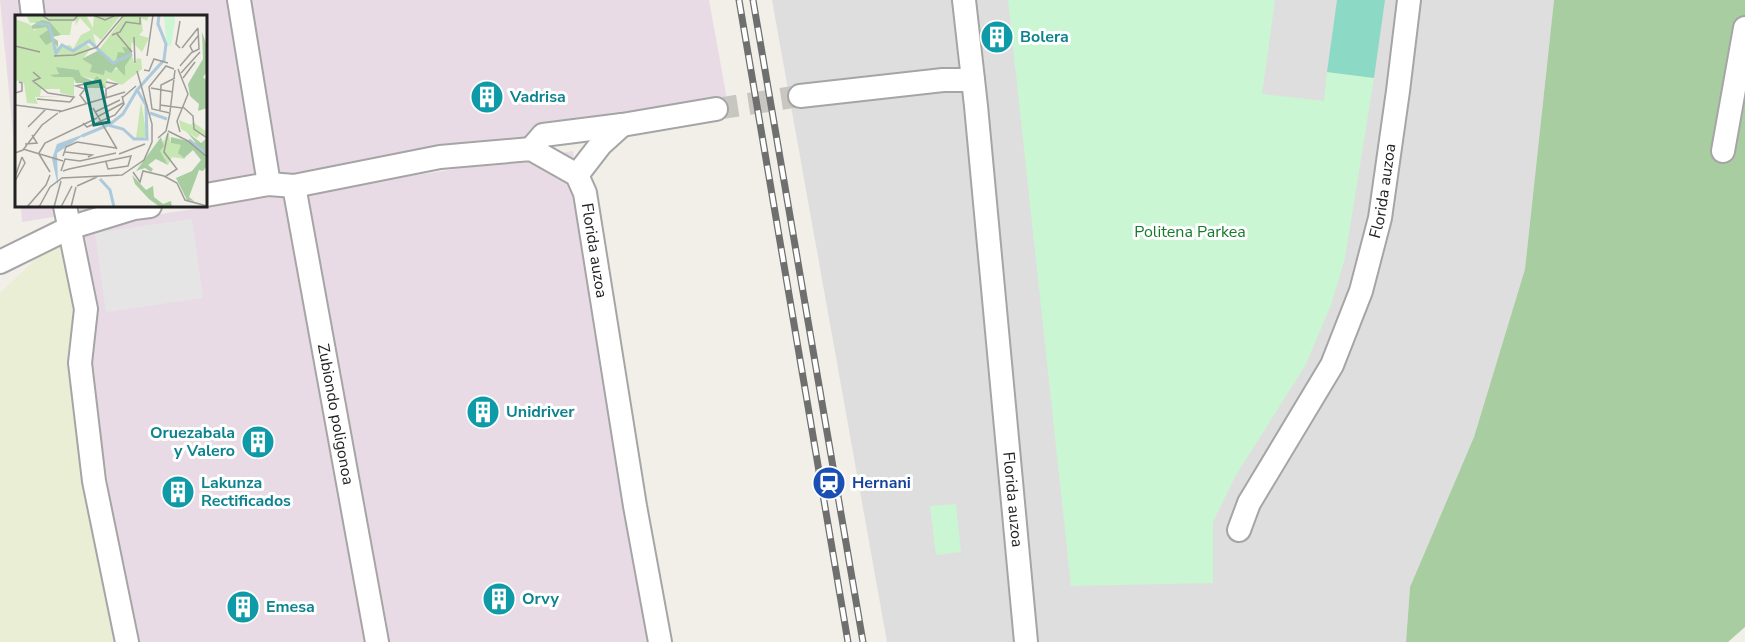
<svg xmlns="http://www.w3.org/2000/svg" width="1745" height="642" font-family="'Nunito Sans',sans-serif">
<rect width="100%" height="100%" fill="#f1efe8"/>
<polygon fill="#dfdede" points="772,0 1554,0 1525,269 1474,437 1410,587 1406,642 887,642"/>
<g fill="#e9dbe5">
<polygon points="0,0 709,0 728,105 206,191 206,16 16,16 16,165"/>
<polygon points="573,151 650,642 132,642 69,228"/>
<polygon points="21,206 121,206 22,222"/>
</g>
<polygon fill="#e9eed5" points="69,228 132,642 0,642 0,293"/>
<polygon fill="#a8cda0" points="1554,0 1745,0 1745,627 1728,642 1406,642 1410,587 1474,437 1525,269"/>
<g fill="#caf6d3">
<polygon points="1008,0 1275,0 1262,94 1324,101 1327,72 1374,78 1345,258 1331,305 1305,366 1236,475 1213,522 1213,583 1071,586"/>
<polygon points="956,504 961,552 936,555 930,506"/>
</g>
<polygon fill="#8cd9c5" points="1337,0 1385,0 1374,78 1327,72"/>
<polygon fill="#e5e5e5" points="192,219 203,298 106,312 95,233"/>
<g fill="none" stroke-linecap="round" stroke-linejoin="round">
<polyline stroke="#c7c6c0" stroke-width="22" stroke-dasharray="22 11" stroke-linecap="butt" points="716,109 800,96"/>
<g stroke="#a5a5a5" stroke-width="26">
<g id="minor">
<polyline points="31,0 33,16"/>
<polyline points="239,0 269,184"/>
<path id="s1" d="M964 0 976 106 1026 642"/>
<polyline points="800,96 943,80 973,80"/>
<polyline points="531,149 543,135 622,125 716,109"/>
<polyline points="1723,151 1745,28"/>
<polyline points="577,175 601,144 622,125"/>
<path id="s2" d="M294 186 377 642"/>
<path id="s3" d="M206 195 269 184 294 186 440 157 531 149 577 175 585 193 635 506 660 642"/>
<polyline points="65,206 86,309 80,363 94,481 127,642"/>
<polyline points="0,262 69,228 134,208 150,206"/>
<path id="s4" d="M1239 530 1249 503 1332 365 1361 291 1380 218 1398 91 1409 0"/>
</g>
</g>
<use href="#minor" stroke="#fff" stroke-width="22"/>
<g stroke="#6f6f6f" stroke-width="7">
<g id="rail">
<polyline points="739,0 848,642"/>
<polyline points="753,0 863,642"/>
</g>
</g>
<use href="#rail" stroke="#fff" stroke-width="4.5" stroke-dasharray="14" stroke-linecap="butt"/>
</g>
<defs>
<g id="building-disc" transform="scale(1.725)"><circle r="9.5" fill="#0f9aa8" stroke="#fff"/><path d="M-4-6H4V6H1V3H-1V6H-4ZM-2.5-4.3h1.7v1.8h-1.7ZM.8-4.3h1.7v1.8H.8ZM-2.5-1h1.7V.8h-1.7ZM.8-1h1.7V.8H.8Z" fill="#fff"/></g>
<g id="station-disc" transform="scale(1.725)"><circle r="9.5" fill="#1a4fb4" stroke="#fff"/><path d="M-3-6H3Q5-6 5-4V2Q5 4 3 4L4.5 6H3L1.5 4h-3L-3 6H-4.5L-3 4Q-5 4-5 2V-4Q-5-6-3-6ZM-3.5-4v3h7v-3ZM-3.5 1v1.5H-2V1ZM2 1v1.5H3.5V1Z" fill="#fff"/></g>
</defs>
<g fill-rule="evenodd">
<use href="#building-disc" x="997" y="37"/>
<use href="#building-disc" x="487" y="97"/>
<use href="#building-disc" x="483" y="412"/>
<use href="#building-disc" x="258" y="442"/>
<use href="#station-disc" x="829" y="483"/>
<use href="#building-disc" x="178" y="492"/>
<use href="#building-disc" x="499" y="599"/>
<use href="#building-disc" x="243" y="607"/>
</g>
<g text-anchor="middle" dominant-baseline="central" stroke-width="6" stroke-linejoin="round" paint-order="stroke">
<g font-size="16" font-weight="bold" fill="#0d838f" stroke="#fff" text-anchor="start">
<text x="1020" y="37">Bolera</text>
<text x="510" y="97">Vadrisa</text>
<text x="506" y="412">Unidriver</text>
<text x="235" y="433" text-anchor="end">Oruezabala<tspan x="235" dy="18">y Valero</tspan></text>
<text x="201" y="483">Lakunza<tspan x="201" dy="18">Rectificados</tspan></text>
<text x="522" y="599">Orvy</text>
<text x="266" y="607">Emesa</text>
</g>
<g font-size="16" fill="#212121" stroke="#fff">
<text stroke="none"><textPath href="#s4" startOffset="372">Florida auzoa</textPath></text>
<text stroke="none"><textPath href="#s3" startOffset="460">Florida auzoa</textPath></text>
<text stroke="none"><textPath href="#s2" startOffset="232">Zubiondo poligonoa</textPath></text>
<text stroke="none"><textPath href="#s1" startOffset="502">Florida auzoa</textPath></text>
</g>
<g font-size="16" fill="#147a29" stroke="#fff">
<text x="1190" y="232">Politena Parkea</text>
</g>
<g font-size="16" font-weight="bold" fill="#164399" stroke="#fff" text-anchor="start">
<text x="852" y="483">Hernani</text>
</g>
</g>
<g transform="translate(15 15)">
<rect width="192" height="192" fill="#f1efe8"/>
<path d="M11 0H71L78 13 79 0H106L86 25 78 18 81 30 69 27 76 33 68 44 90 55 105 54 117 41 120 50 122 43 126 44 127 54 107 70 92 63 91 73 85 66 66 61 64 55 42 52 44 59 38 62H59V81L45 78V74H26L25 81 46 82H20L23 89 12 88 9 68 0 65V4L14 9 20 16 22 11 31 12 34 15 24 21 43 32 55 30 58 34 66 20 76 15 65 3 60 11 61 5 57 7 55 20H46L35 7 15 8ZM110 0H134L132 6 126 3 128 16 124 20 134 23 127 37 117 27 116 33 100 49 84 35ZM126 87 132 121 125 124 121 123ZM164 105 176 110 178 107 192 117V122L185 119 182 123 166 114ZM153 117 156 127 166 130 170 144 157 142 153 150 144 135Z" fill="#c6e6b2"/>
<path d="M27 5 35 7 46 20 37 22 43 26V32L37 27 31 30 24 21 33 15 31 12 18 14 16 11ZM187 17 192 31V57L188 62 192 66V93L183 96 184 89 175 81 173 69 188 44ZM107 32 116 33 117 41 110 51V61L101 52 96 58 90 55 89 60 75 57 77 50 67 44 84 35 100 49 103 37 110 38ZM41 52 64 55 66 61 78 66 82 61 91 73H71L70 68H61L58 62H39L35 60 44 59ZM172 117 186 128 192 123 191 152 188 156 184 155 174 182 179 186 172 185 161 163 177 156 186 145 178 135 169 143 163 138 166 130 156 128V122L181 128ZM146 122 149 131 145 136 153 150 141 144 133 150 138 154 136 157 130 153 121 156ZM117 160 131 175 138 171 139 182 148 189 156 186 157 192H145L134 184 120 169Z" fill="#a8cda0"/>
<path d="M149 0H158L160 5 156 31H152Z" fill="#caf6d3"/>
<path d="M72 118 42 138 43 171 37 144 42 129Z" fill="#accadb"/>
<path fill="none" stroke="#accadb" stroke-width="3" d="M21 8 34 10 41 38 47 30 58 36 74 26 98 48 117 39M135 98 152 104M94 110 108 99 122 75M67 121 93 110 108 114 119 124H132L131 90 122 75 149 45 151 29 143 9 144 0M174 125 189 137M85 164 95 175 99 192"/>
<path fill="none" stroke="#9e9d98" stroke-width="1.5" d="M27 0 34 5H59L63 0M78 0 90 5 101 0M165 6 161 29 165 33M102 19 117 37M97 20 105 17 111 7 125 9V2M183 21 175 31 178 37 184 34 183 13M119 22 120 48M0 31 25 37M167 33 183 13M39 41 59 40 82 32 109 0M132 41 138 0M165 51 177 37M163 54 173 79 162 106 165 117M129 55 134 56 139 44 153 48M18 57 25 63 18 66 33 78 59 82 55 87M166 58 185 37M168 63 180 47M91 67 102 69 91 74V82M136 73 158 77M0 78 7 76V68L4 67M107 83 121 71M22 84 55 87M71 88 65 80 70 74 61 71 74 68M0 90 46 96M145 90 167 93M168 92 178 101 179 114 192 123M78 93 102 134M145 95 146 70 160 63M44 97 110 77M80 97 105 85M155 97 160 55M82 102 108 88M68 108 72 112 100 100 109 89 107 81M13 112 31 94M153 116 173 126 192 142M143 123 151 116 155 98 137 94 134 72 151 51 159 54M10 129 22 128 17 120M8 134 48 146M50 137 77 140 73 142M0 138 8 135 27 110 43 98M24 138 30 128 82 103M24 139 35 157M104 139 130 129M48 141 51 132 62 127 101 133M46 156 50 144 65 146 101 138M48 156 54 154 116 141 113 151 93 154 91 147M118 157 125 167 128 156 149 161 162 168 170 185 192 191M151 161 162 154 149 137 153 118M0 162 7 142M0 166 10 148 7 142M62 171 82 162M12 192 31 170 35 160M24 192 35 172 47 163 107 160 129 145 137 127V109L122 56M39 192 46 166M46 192 57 171M56 192 61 172"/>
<path fill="#0f766e" fill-opacity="0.15" stroke="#0f766e" stroke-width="3" d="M85 66 94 107 79 110 70 69Z"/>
<rect width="192" height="192" fill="none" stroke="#212121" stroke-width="3"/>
</g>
</svg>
